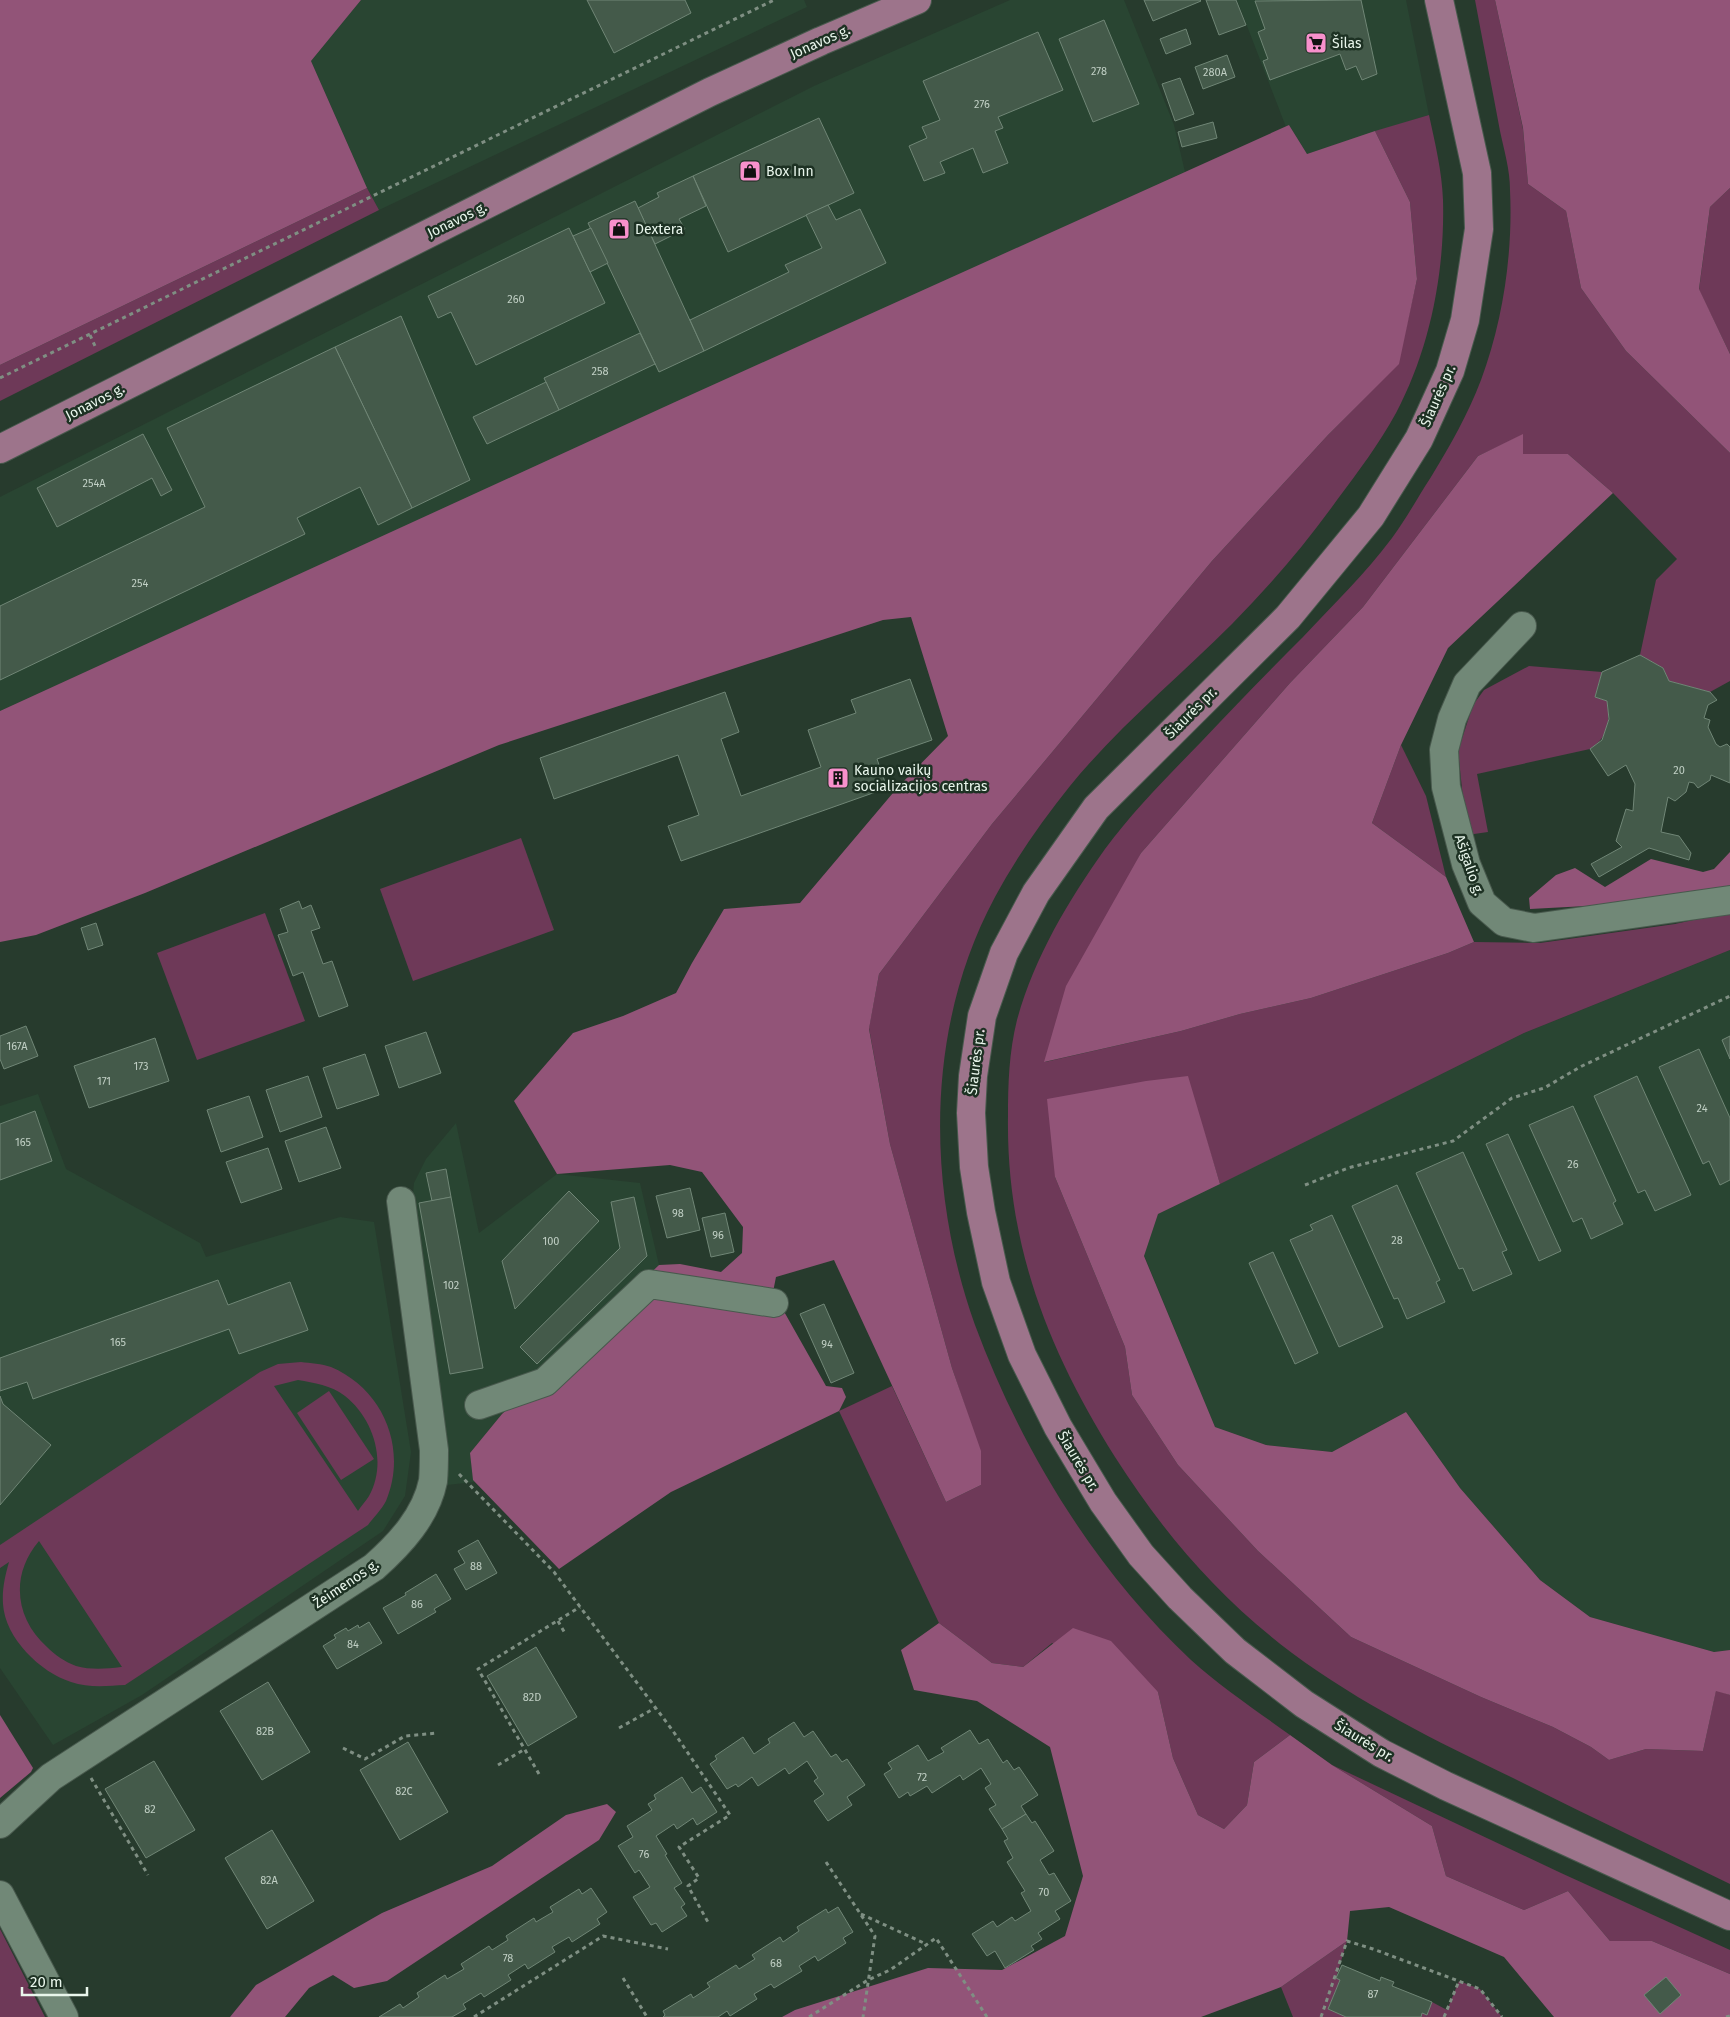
<svg xmlns="http://www.w3.org/2000/svg" width="1730" height="2017" font-family="'Fira Sans',sans-serif">
<rect width="100%" height="100%" fill="#273b2d"/>
<g fill="#294532">
<polygon points="361,0 804,0 807,7 379,210 367,188 311,61"/>
<polygon points="1010,0 1124,0 1174,125 1185,172 0,711 0,497 814,86"/>
<polygon points="1237,0 1406,0 1429,115 1307,154 1289,125 1286,127"/>
<polygon points="1730,950 1730,1650 1714,1652 1590,1617 1540,1580 1460,1488 1406,1412 1332,1452 1266,1445 1215,1427 1144,1255 1158,1214 1524,1033"/>
<polygon points="38,1094 66,1169 200,1243 206,1257 340,1217 374,1222 411,1452 405,1496 383,1531 142,1695 53,1745 0,1668 0,1106"/>
<polygon points="456,1123 479,1233 557,1174 640,1183 659,1265 502,1414 470,1453 474,1482 447,1485 448,1441 411,1216 414,1183 426,1159"/>
</g>
<g fill="#6e3958" fill-rule="evenodd">
<path d="M1475 0H1495L1523 129 1528 184 1566 211 1581 288 1626 351 1730 453V681L1710 692 1669 681 1663 668 1640 655 1656 580 1677 559 1613 493 1568 454H1523V435L1478 456 1363 607 1290 683 1141 853 1045 1062 1181 1031 1240 1014 1311 998 1448 953 1474 942 1540 943 1675 924 1730 912V950L1524 1033 1220 1184 1187 1077 1055 1177 1125 1347 1132 1395 1178 1465 1258 1551 1351 1637 1481 1697 1553 1727 1591 1747 1609 1760 1646 1749 1703 1751 1716 1690 1730 1695V1884C1658 1849 1585 1814 1513 1778 1436 1741 1361 1704 1292 1653 1218 1597 1165 1535 1115 1457 1048 1350 1006 1244 1008 1116 1008 1084 1009 1052 1017 1020 1034 958 1068 901 1105 849 1134 810 1168 776 1202 741 1235 706 1269 671 1303 637 1333 605 1365 574 1392 538 1406 519 1418 497 1431 477 1450 446 1468 414 1481 380 1503 321 1513 253 1510 190 1510 170 1504 150 1500 131 1492 87 1483 44 1475 0Z"/>
<path d="M1429 115C1435 143 1442 171 1443 200 1445 272 1430 349 1396 413 1379 444 1358 472 1337 500 1305 545 1270 585 1232 624 1178 678 1118 727 1070 786 1042 821 1016 858 995 897 925 1027 926 1188 975 1325 1021 1449 1094 1569 1191 1660 1221 1687 1257 1711 1290 1735L1254 1762 1247 1805 1224 1829 1198 1815 1173 1758 1158 1692 1052 1643 1023 1667 992 1663 939 1623 839 1411 892 1386 946 1502 981 1485 980 1451 952 1368 890 1144 869 1028 879 974 992 824 1212 561 1328 435 1398 364 1417 279 1410 202 1375 131Z"/>
<polygon points="367,188 379,210 0,401 0,365"/>
<polygon points="1730,188 1730,354 1699,290 1710,207"/>
<path d="M1529 666 1602 672 1595 697 1607 701C1610 723 1609 736 1590 749L1477 774 1488 832 1467 835 1458 751 1473 705 1484 690Z"/>
<polygon points="1401,745 1426,796 1446,877 1372,823"/>
<polygon points="521,838 554,930 413,981 380,889"/>
<polygon points="265,913 305,1021 197,1060 157,953"/>
<path d="M301 1362C310 1363 322 1364 331 1367 383 1389 408 1448 386 1501 382 1509 373 1518 368 1525L125 1685C107 1686 88 1688 71 1682 40 1672 5 1638 3 1604 2 1589 5 1576 9 1562L0 1568V1545L260 1372 278 1364ZM298 1380C314 1383 331 1385 345 1396 373 1418 388 1462 369 1496 366 1501 361 1506 358 1511L274 1386ZM39 1541 122 1667H121C106 1669 90 1670 76 1666 65 1662 55 1655 47 1647 15 1618 10 1575 39 1541Z"/>
<polygon points="329,1391 374,1459 341,1480 297,1413"/>
<polygon points="1332,1765 1561,1873 1730,1950 1730,1974 1652,1941 1610,1941 1568,1891 1524,1910 1446,1876 1432,1826"/>
<polygon points="0,1929 45,2017 0,2017"/>
<polygon points="1347,1941 1336,1978 1340,1980 1328,2009 1346,2017 1293,2017 1281,1987"/>
<polygon points="1459,1981 1480,1989 1502,2017 1421,2017 1422,2013 1427,2015 1432,2002 1447,2010"/>
</g>
<g fill="#925478">
<polygon points="0,0 361,0 311,61 367,188 0,365"/>
<polygon points="1495,0 1730,0 1730,188 1710,207 1699,289 1730,354 1730,453 1626,351 1581,288 1566,211 1528,184 1523,128"/>
<polygon points="1289,125 1307,154 1375,131 1410,202 1417,279 1399,364 1328,435 1212,561 992,824 879,974 869,1029 890,1144 952,1368 981,1451 981,1485 946,1502 834,1260 776,1277 773,1292 826,1386 842,1388 846,1397 839,1411 671,1492 559,1569 473,1480 470,1453 502,1414 659,1265 680,1264 721,1272 742,1253 743,1227 702,1172 670,1165 557,1174 514,1101 573,1033 623,1016 676,993 692,963 724,909 800,903 898,787 948,736 911,617 883,620 499,745 145,893 36,935 0,942 0,711 675,402"/>
<polygon points="1523,434 1523,454 1568,454 1613,493 1448,648 1401,745 1372,823 1446,877 1474,942 1448,953 1311,998 1240,1014 1181,1031 1044,1062 1066,986 1141,853 1290,683 1363,607 1478,456"/>
<polygon points="1730,852 1730,886 1624,904 1530,909 1529,898 1556,875 1575,868 1605,887 1651,859 1703,872 1714,869"/>
<polygon points="1188,1076 1220,1184 1158,1214 1144,1256 1215,1427 1266,1445 1332,1452 1406,1412 1460,1488 1540,1580 1590,1617 1714,1652 1730,1650 1730,1695 1716,1691 1703,1751 1646,1749 1609,1760 1591,1747 1553,1727 1481,1697 1351,1637 1258,1551 1178,1465 1132,1395 1125,1347 1055,1177 1047,1099 1146,1081"/>
<polygon points="939,1623 992,1663 1023,1667 1073,1628 1111,1641 1158,1692 1173,1758 1198,1815 1224,1829 1247,1805 1254,1762 1290,1735 1332,1765 1432,1826 1446,1876 1524,1910 1568,1891 1610,1941 1652,1941 1730,1974 1730,2017 1554,2017 1504,1957 1389,1907 1350,1911 1347,1941 1281,1987 1201,2017 782,2017 795,2010 928,1968 1002,1970 1065,1936 1083,1876 1050,1747 977,1701 914,1690 901,1650"/>
<polygon points="0,1715 33,1768 31,1772 0,1798"/>
<polygon points="607,1804 616,1812 599,1840 387,1981 354,1988 333,1975 309,1988 285,2017 230,2017 256,1985 382,1913 492,1866 566,1815"/>
</g>
<g fill="#445a4a" stroke="#708676">
<polygon points="587,0 685,0 691,13 614,53"/>
<polygon points="1144,0 1200,0 1201,1 1153,21"/>
<polygon points="1206,0 1236,0 1246,25 1219,35"/>
<polygon points="1361,0 1377,74 1362,80 1356,66 1346,70 1340,54 1270,80 1263,61 1268,59 1258,32 1265,29 1255,1"/>
<polygon points="1104,20 1139,104 1093,122 1059,39"/>
<polygon points="1186,29 1191,44 1166,54 1160,39"/>
<polygon points="1038,32 1063,90 998,117 1003,128 995,131 1008,163 983,173 973,148 940,162 945,173 924,181 909,146 927,138 922,127 940,120 923,81"/>
<polygon points="1227,55 1235,77 1203,89 1195,67"/>
<polygon points="1180,78 1194,114 1175,121 1162,84"/>
<polygon points="819,118 854,193 728,252 693,176"/>
<polygon points="1213,122 1217,138 1182,147 1178,132"/>
<polygon points="693,176 706,206 679,219 685,229 655,244 638,208 659,197 657,193"/>
<polygon points="635,201 704,351 659,372 588,223"/>
<polygon points="828,205 836,220 860,209 886,263 704,351 690,320 789,272 785,265 822,248 806,215"/>
<polygon points="569,228 605,303 476,365 451,312 438,318 428,296"/>
<polygon points="591,228 608,263 590,272 573,236"/>
<polygon points="401,316 470,480 412,508 335,347"/>
<polygon points="640,333 655,364 559,410 544,378"/>
<polygon points="335,347 412,508 378,525 360,487 297,518 305,534 0,680 0,606 205,507 167,428"/>
<polygon points="546,382 559,410 487,444 473,417"/>
<polygon points="143,434 172,490 161,496 152,478 57,527 37,488"/>
<polygon points="1640,655 1663,668 1669,681 1710,692 1717,700 1708,705 1704,718 1710,720 1708,727 1716,744 1720,747 1727,744 1730,747 1730,783 1711,775 1710,780 1698,788 1694,783 1689,782 1686,792 1675,801 1668,797 1661,832 1679,836 1691,853 1689,860 1649,848 1599,877 1591,864 1622,847 1616,841 1626,809 1633,811 1635,784 1626,765 1608,776 1590,749 1602,740 1609,719 1607,701 1595,697 1602,672"/>
<polygon points="910,679 932,740 877,759 887,788 681,861 668,826 699,815 678,755 554,799 540,758 725,692 739,732 721,739 741,796 821,767 808,730 856,713 851,700"/>
<polygon points="299,901 302,909 311,905 320,928 311,931 323,964 332,961 348,1006 319,1017 303,972 293,976 278,935 288,932 280,909"/>
<polygon points="96,923 103,945 88,950 81,928"/>
<polygon points="26,1026 38,1056 4,1069 0,1059 0,1036"/>
<polygon points="426,1032 441,1073 399,1088 385,1046"/>
<polygon points="1730,1036 1730,1059 1722,1040"/>
<polygon points="155,1038 169,1081 89,1108 74,1066"/>
<polygon points="1699,1049 1730,1118 1730,1180 1720,1185 1709,1161 1703,1164 1659,1067"/>
<polygon points="365,1054 379,1095 337,1109 323,1068"/>
<polygon points="308,1076 322,1117 280,1132 266,1090"/>
<polygon points="1637,1076 1691,1195 1655,1211 1645,1190 1638,1193 1594,1096"/>
<polygon points="249,1096 263,1137 221,1152 207,1110"/>
<polygon points="1573,1106 1616,1201 1613,1203 1623,1224 1591,1239 1582,1218 1573,1222 1529,1125"/>
<polygon points="35,1111 52,1161 0,1180 0,1124"/>
<polygon points="326,1127 341,1168 299,1182 285,1141"/>
<polygon points="1508,1134 1561,1251 1539,1261 1486,1144"/>
<polygon points="268,1148 282,1189 241,1203 226,1162"/>
<polygon points="1463,1152 1507,1250 1502,1252 1512,1274 1473,1291 1463,1268 1459,1269 1416,1173"/>
<polygon points="446,1169 451,1197 432,1201 426,1173"/>
<polygon points="1397,1185 1440,1280 1436,1282 1445,1302 1407,1319 1398,1298 1394,1299 1352,1206"/>
<polygon points="690,1188 700,1230 667,1238 656,1196"/>
<polygon points="569,1191 599,1221 515,1309 502,1261"/>
<polygon points="451,1197 483,1368 450,1374 419,1203"/>
<polygon points="634,1197 647,1256 537,1364 520,1347 620,1248 611,1202"/>
<polygon points="725,1213 734,1252 711,1257 702,1218"/>
<polygon points="1332,1215 1383,1327 1339,1347 1290,1240 1313,1230 1310,1225"/>
<polygon points="1273,1252 1318,1353 1295,1364 1249,1263"/>
<polygon points="218,1280 228,1305 290,1282 308,1330 239,1354 229,1329 33,1399 27,1382 0,1391 0,1358"/>
<polygon points="824,1304 854,1373 831,1383 800,1314"/>
<polygon points="0,1396 3,1404 51,1445 0,1505"/>
<polygon points="478,1540 497,1573 466,1590 454,1569 465,1563 458,1551"/>
<polygon points="436,1574 451,1599 434,1609 436,1612 398,1634 383,1608 406,1595 405,1593"/>
<polygon points="369,1622 382,1643 337,1669 323,1646 336,1638 334,1635 346,1628 348,1631 358,1625 359,1628"/>
<polygon points="536,1647 577,1717 528,1746 487,1676"/>
<polygon points="268,1682 310,1752 262,1780 220,1711"/>
<polygon points="794,1722 804,1737 813,1731 831,1757 836,1754 842,1762 847,1759 865,1785 847,1797 852,1805 828,1821 814,1801 824,1794 814,1781 818,1778 807,1761 789,1774 785,1768 758,1786 752,1777 738,1787 736,1784 727,1789 710,1764 717,1759 715,1756 743,1737 754,1754 770,1743 768,1739"/>
<polygon points="970,1730 979,1744 988,1739 1003,1763 1007,1760 1014,1770 1019,1767 1038,1795 1021,1806 1026,1814 1002,1829 989,1809 996,1805 985,1788 991,1784 981,1768 963,1780 960,1775 932,1793 927,1786 910,1796 908,1792 899,1798 884,1774 892,1769 888,1763 918,1745 928,1761 944,1752 941,1748"/>
<polygon points="408,1742 448,1812 400,1840 360,1770"/>
<polygon points="154,1761 195,1830 146,1858 105,1789"/>
<polygon points="682,1777 692,1793 701,1787 717,1812 697,1825 693,1818 677,1829 674,1824 656,1836 667,1854 665,1855 682,1883 674,1888 685,1904 681,1907 687,1916 662,1932 656,1923 651,1925 633,1897 650,1887 639,1870 635,1873 618,1846 633,1837 627,1826 652,1810 648,1804 656,1799 654,1795"/>
<polygon points="1026,1814 1032,1823 1035,1821 1054,1851 1040,1860 1049,1875 1054,1873 1071,1901 1055,1911 1060,1919 1038,1933 1042,1939 1031,1946 1034,1950 1005,1968 995,1951 987,1956 972,1934 993,1921 997,1927 1012,1917 1015,1921 1031,1911 1021,1893 1025,1891 1007,1862 1013,1858 1004,1841 1008,1839 1002,1829"/>
<polygon points="272,1830 314,1901 267,1929 225,1858"/>
<polygon points="591,1888 607,1912 597,1919 600,1924 572,1942 569,1937 552,1947 555,1952 528,1969 525,1964 508,1975 511,1980 484,1997 481,1993 463,2004 466,2009 452,2017 379,2017 400,2004 403,2008 419,1997 417,1993 445,1975 447,1979 464,1969 461,1964 489,1946 492,1950 508,1940 506,1936 534,1918 536,1922 553,1912 550,1907 579,1889 582,1894"/>
<polygon points="838,1907 853,1932 843,1938 846,1943 818,1961 815,1956 799,1966 802,1971 774,1988 771,1984 754,1994 757,1999 730,2016 727,2011 718,2017 663,2017 665,2015 663,2011 691,1994 693,1998 710,1987 707,1983 736,1965 739,1969 755,1959 752,1955 780,1937 783,1942 799,1931 797,1927 826,1909 828,1913"/>
<polygon points="1342,1965 1380,1981 1381,1977 1394,1982 1392,1986 1432,2002 1427,2015 1422,2013 1421,2017 1346,2017 1328,2009 1340,1980 1336,1978"/>
<polygon points="1666,1977 1681,1995 1660,2014 1644,1995"/>
</g>
<g fill="none" stroke-linecap="round" stroke-linejoin="round">
<g stroke="#48594d" stroke-width="30">
<g id="minor">
<polyline points="1522,626 1467,684 1452,719 1444,750 1446,787 1466,864 1482,903 1504,922 1534,928 1730,900"/>
<polyline points="479,1405 545,1382 649,1284 774,1303"/>
<path d="M0 1824 51 1777 374 1567C400 1544 426 1516 433 1481 434 1471 434 1460 434 1450L401 1201"/>
<polyline points="0,1895 64,2017"/>
</g>
</g>
<g stroke="#48594d" stroke-width="30">
<g id="major">
<polyline points="1439,0 1477,173 1479,229 1465,320 1450,371 1419,439 1371,516 1288,617 1096,808 1036,893 1004,953 982,1016 973,1076 971,1113 974,1167 981,1212 996,1282 1022,1355 1058,1427 1103,1502 1141,1555 1180,1598 1235,1651 1304,1704 1381,1753 1446,1786 1730,1916"/>
<polyline points="0,449 710,92 821,41 917,0"/>
</g>
</g>
<g stroke="#7f8f83" stroke-width="3" stroke-dasharray="4 4" stroke-linecap="butt">
<polyline points="90,335 95,346"/>
<polyline points="0,378 774,0"/>
<polyline points="1305,1185 1348,1168 1453,1141 1512,1098 1544,1088 1582,1066 1730,996"/>
<polyline points="459,1474 554,1572 673,1731 730,1815 679,1847 699,1878 688,1886 709,1924"/>
<polyline points="558,1621 566,1635"/>
<polyline points="619,1728 655,1708"/>
<polyline points="343,1748 365,1759 405,1736 437,1733"/>
<polyline points="498,1765 525,1749"/>
<polyline points="539,1774 478,1669 580,1607"/>
<polyline points="91,1778 148,1875"/>
<polyline points="826,1862 875,1936 863,2017"/>
<polyline points="861,1914 926,1944"/>
<polyline points="623,1978 647,2017"/>
<polyline points="474,2017 603,1936 668,1949"/>
<polyline points="809,2017 868,1980 890,1970 936,1938 987,2017"/>
<polyline points="1321,2017 1347,1941 1373,1949 1480,1989 1502,2017"/>
<polyline points="1444,2017 1459,1981"/>
<polyline points="1726,2017 1730,2016"/>
</g>
<use href="#minor" stroke="#718877" stroke-width="28"/>
<use href="#major" stroke="#9d748b" stroke-width="28"/>
</g>
<defs>
<g id="supermarket-square" transform="scale(1.125)"><rect x="-9" y="-9" width="18" height="18" rx="4" fill="#f890cc" stroke="#1d3123"/><path d="M-6-5.5h2.5l.6 2H6L4.5 2H-2.5L-4.4-4H-6ZM-1.5 3.2a1.3 1.3 0 1 0 .1 0ZM3 3.2a1.3 1.3 0 1 0 .1 0Z" fill="#111"/></g>
<g id="shop-square" transform="scale(1.125)"><rect x="-9" y="-9" width="18" height="18" rx="4" fill="#f890cc" stroke="#1d3123"/><path d="M-5-2.5h2.3a2.7 3.5 0 0 1 5.4 0H5L5.5 6h-11ZM-1.5-2.5h3a1.5 2.3 0 0 0-3 0Z" fill="#111"/></g>
<g id="building-square" transform="scale(1.125)"><rect x="-9" y="-9" width="18" height="18" rx="4" fill="#f890cc" stroke="#1d3123"/><path d="M-4-6H4V6H1V3H-1V6H-4ZM-2.5-4.3h1.7v1.8h-1.7ZM.8-4.3h1.7v1.8H.8ZM-2.5-1h1.7V.8h-1.7ZM.8-1h1.7V.8H.8Z" fill="#111"/></g>
</defs>
<g fill-rule="evenodd">
<use href="#supermarket-square" x="1316" y="43"/>
<use href="#shop-square" x="750" y="171"/>
<use href="#shop-square" x="619" y="229"/>
<use href="#building-square" x="838" y="778"/>
</g>
<g text-anchor="middle" dominant-baseline="central" stroke-width="5" stroke-linejoin="round" paint-order="stroke">
<g font-size="11" fill="#c0cfc4">
<text x="1099" y="71">278</text>
<text x="1215" y="72">280A</text>
<text x="982" y="104">276</text>
<text x="516" y="299">260</text>
<text x="600" y="371">258</text>
<text x="94" y="483">254A</text>
<text x="140" y="583">254</text>
<text x="1679" y="770">20</text>
<text x="17" y="1046">167A</text>
<text x="141" y="1066">173</text>
<text x="104" y="1081">171</text>
<text x="1702" y="1108">24</text>
<text x="23" y="1142">165</text>
<text x="1573" y="1164">26</text>
<text x="678" y="1213">98</text>
<text x="718" y="1235">96</text>
<text x="1397" y="1240">28</text>
<text x="551" y="1241">100</text>
<text x="451" y="1285">102</text>
<text x="118" y="1342">165</text>
<text x="827" y="1344">94</text>
<text x="476" y="1566">88</text>
<text x="417" y="1604">86</text>
<text x="353" y="1644">84</text>
<text x="532" y="1697">82D</text>
<text x="265" y="1731">82B</text>
<text x="922" y="1777">72</text>
<text x="404" y="1791">82C</text>
<text x="150" y="1809">82</text>
<text x="644" y="1854">76</text>
<text x="269" y="1880">82A</text>
<text x="1044" y="1892">70</text>
<text x="508" y="1958">78</text>
<text x="776" y="1963">68</text>
<text x="1373" y="1994">87</text>
</g>
<g font-size="14" fill="#e9f6ec" stroke="#1d3123">
<text transform="translate(820 42) rotate(-24)">Jonavos g.</text>
<text transform="translate(457 220) rotate(-26)">Jonavos g.</text>
<text transform="translate(1438 396) rotate(-66)">Šiaurės pr.</text>
<text transform="translate(95 402) rotate(-27)">Jonavos g.</text>
<text transform="translate(1191 713) rotate(-45)">Šiaurės pr.</text>
<text transform="translate(1469 865) rotate(71)">Ašigalio g.</text>
<text transform="translate(976 1062) rotate(-83)">Šiaurės pr.</text>
<text transform="translate(1078 1461) rotate(59)">Šiaurės pr.</text>
<text transform="translate(346 1584) rotate(-34)">Žeimenos g.</text>
<text transform="translate(1364 1741) rotate(31)">Šiaurės pr.</text>
</g>
<g font-size="14" fill="#e9f6ec" stroke="#1d3123" text-anchor="start">
<text x="1332" y="43">Šilas</text>
<text x="766" y="171">Box Inn</text>
<text x="635" y="229">Dextera</text>
<text x="854" y="770">Kauno vaikų<tspan x="854" dy="16">socializacijos centras</tspan></text>
</g>
</g>
<path d="M22 1987v8h65v-8" fill="none" stroke="#e9f6ec" stroke-width="2.5"/>
<text x="30" y="1987" font-size="15" fill="#e9f6ec" stroke="#1d3123" stroke-width="4" paint-order="stroke">20 m</text>
</svg>
